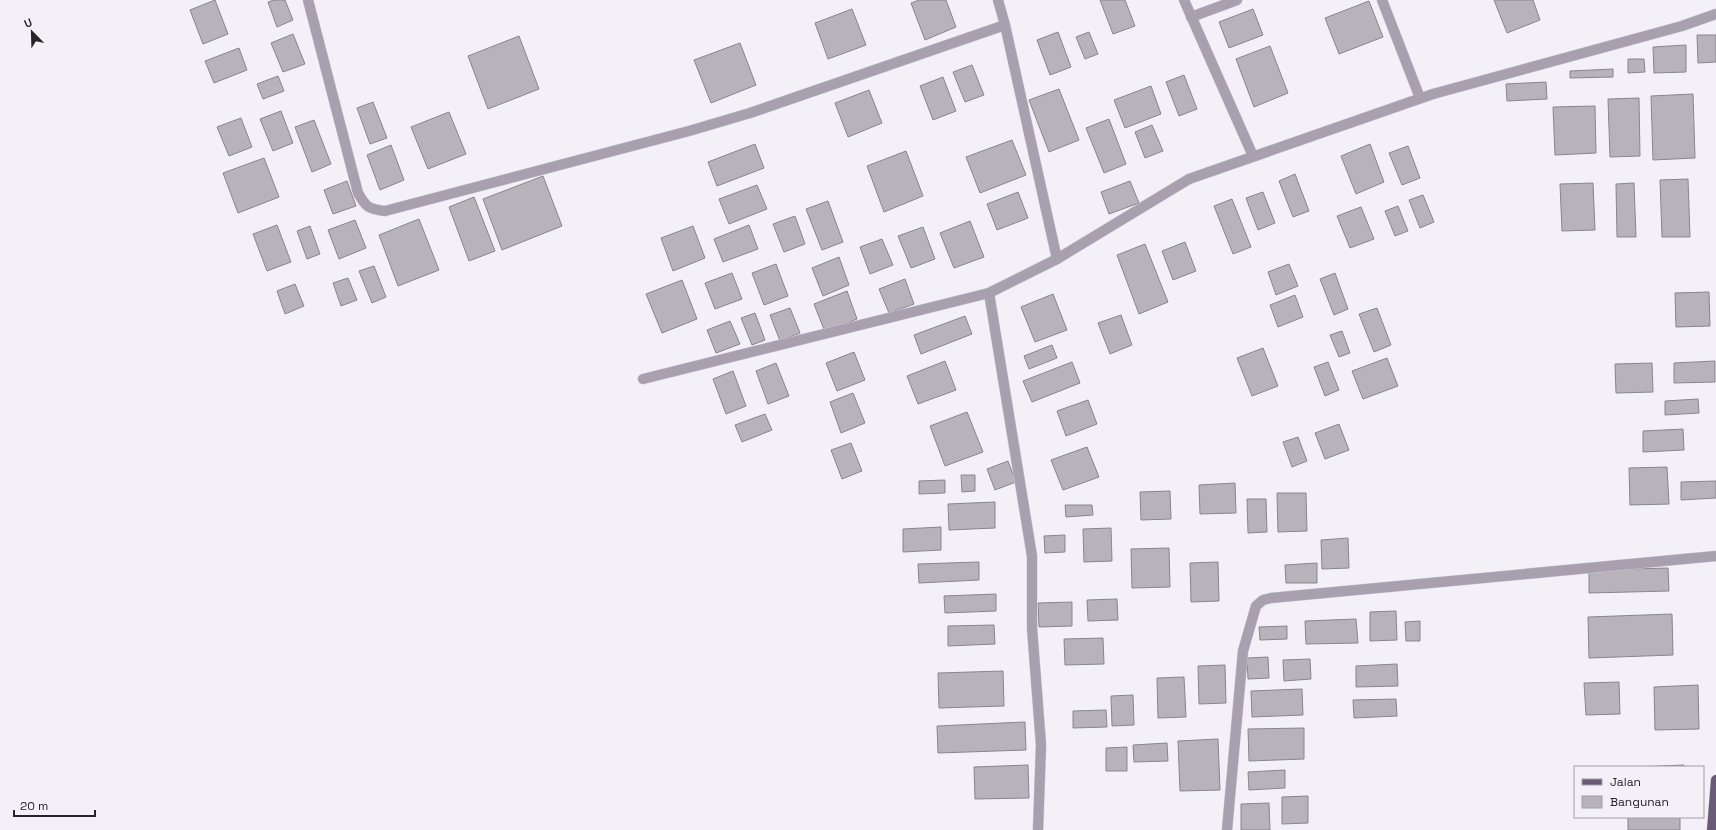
<svg xmlns="http://www.w3.org/2000/svg" width="1716" height="830" font-family="'Space Grotesk',sans-serif">
<rect width="100%" height="100%" fill="#f4f0f8"/>
<g fill="#b8b3bb" stroke="#89858d">
<polygon points="215,0 228,34 203,44 190,10"/>
<polygon points="274,0 285,0 293,20 277,27 268,2"/>
<polygon points="919,0 946,0 956,27 925,40 911,3"/>
<polygon points="1100,0 1125,0 1135,26 1113,34"/>
<polygon points="1494,0 1533,0 1540,20 1507,33"/>
<polygon points="1369,1 1383,37 1339,54 1325,18"/>
<polygon points="852,9 866,45 828,59 815,23"/>
<polygon points="1253,9 1263,35 1229,48 1219,22"/>
<polygon points="1058,32 1071,67 1050,75 1037,40"/>
<polygon points="1089,32 1098,54 1085,59 1076,37"/>
<polygon points="293,34 305,64 283,72 271,43"/>
<polygon points="1697,35 1716,35 1716,62 1698,63"/>
<polygon points="519,36 539,89 488,109 468,56"/>
<polygon points="740,43 756,85 711,103 694,60"/>
<polygon points="1686,45 1686,72 1654,73 1653,47"/>
<polygon points="1270,46 1288,93 1254,107 1236,59"/>
<polygon points="239,48 247,70 214,83 205,61"/>
<polygon points="1628,59 1644,59 1645,72 1628,73"/>
<polygon points="972,65 984,95 965,102 953,72"/>
<polygon points="1613,69 1613,77 1570,78 1570,71"/>
<polygon points="1184,75 1197,109 1179,116 1166,82"/>
<polygon points="278,76 284,91 263,99 257,84"/>
<polygon points="943,77 956,111 933,120 920,86"/>
<polygon points="1546,82 1547,99 1507,101 1506,84"/>
<polygon points="1151,86 1161,114 1125,128 1114,100"/>
<polygon points="1059,89 1079,140 1049,152 1029,100"/>
<polygon points="869,90 882,123 848,137 835,103"/>
<polygon points="1693,94 1695,158 1653,160 1651,96"/>
<polygon points="1639,98 1640,156 1610,157 1608,99"/>
<polygon points="373,102 387,138 370,144 357,108"/>
<polygon points="1595,106 1596,153 1555,155 1553,107"/>
<polygon points="281,111 293,143 273,151 260,119"/>
<polygon points="449,112 466,154 428,169 411,127"/>
<polygon points="241,118 252,147 229,156 217,127"/>
<polygon points="1109,119 1126,164 1104,173 1086,128"/>
<polygon points="314,120 331,164 312,172 295,127"/>
<polygon points="1152,125 1163,151 1145,158 1135,132"/>
<polygon points="1012,140 1026,175 980,193 966,157"/>
<polygon points="755,144 764,168 717,186 708,162"/>
<polygon points="1370,144 1384,182 1356,194 1341,156"/>
<polygon points="391,145 404,180 380,190 367,155"/>
<polygon points="1408,146 1420,178 1402,185 1389,153"/>
<polygon points="906,151 923,196 884,212 867,166"/>
<polygon points="264,158 279,197 238,213 223,173"/>
<polygon points="1295,174 1309,211 1293,217 1279,181"/>
<polygon points="543,176 562,226 502,250 483,199"/>
<polygon points="1688,179 1690,237 1662,237 1660,180"/>
<polygon points="347,181 356,206 333,214 324,190"/>
<polygon points="1130,181 1139,203 1109,214 1101,192"/>
<polygon points="1593,183 1595,230 1562,231 1560,184"/>
<polygon points="1634,183 1636,237 1617,237 1616,184"/>
<polygon points="757,185 767,209 729,224 719,199"/>
<polygon points="1018,192 1028,218 997,230 987,204"/>
<polygon points="1263,192 1275,223 1258,230 1246,198"/>
<polygon points="1423,195 1434,222 1420,228 1409,200"/>
<polygon points="474,197 495,251 469,261 449,207"/>
<polygon points="1232,199 1251,247 1233,254 1214,206"/>
<polygon points="828,201 843,242 822,250 806,209"/>
<polygon points="1398,206 1408,231 1395,236 1385,211"/>
<polygon points="1361,207 1374,239 1350,248 1337,216"/>
<polygon points="795,216 805,244 784,252 773,224"/>
<polygon points="419,219 439,270 398,286 379,235"/>
<polygon points="355,220 366,248 339,259 328,230"/>
<polygon points="970,221 984,257 954,268 940,233"/>
<polygon points="277,225 291,262 267,271 253,234"/>
<polygon points="749,225 758,249 723,262 714,239"/>
<polygon points="310,226 320,254 307,259 297,231"/>
<polygon points="693,226 705,258 673,271 661,238"/>
<polygon points="923,227 935,259 911,268 898,236"/>
<polygon points="882,239 893,265 870,274 860,247"/>
<polygon points="1185,242 1196,271 1173,280 1162,251"/>
<polygon points="1145,244 1168,302 1139,314 1117,255"/>
<polygon points="839,257 849,285 823,296 812,268"/>
<polygon points="776,264 788,296 764,305 752,273"/>
<polygon points="1289,264 1298,286 1276,295 1268,272"/>
<polygon points="374,266 386,297 372,303 359,271"/>
<polygon points="732,273 742,299 715,309 705,283"/>
<polygon points="1335,273 1348,309 1334,315 1320,279"/>
<polygon points="348,278 357,300 341,306 333,283"/>
<polygon points="905,279 914,304 889,313 879,289"/>
<polygon points="682,280 697,319 662,333 646,294"/>
<polygon points="295,284 304,306 285,314 277,291"/>
<polygon points="847,291 857,319 825,332 814,304"/>
<polygon points="1709,292 1710,326 1676,327 1675,293"/>
<polygon points="1053,294 1067,330 1035,342 1021,307"/>
<polygon points="1295,295 1303,317 1278,327 1270,305"/>
<polygon points="790,308 800,333 780,341 770,315"/>
<polygon points="1377,308 1391,345 1374,352 1359,314"/>
<polygon points="755,313 765,340 752,345 741,318"/>
<polygon points="1121,315 1132,345 1110,354 1098,323"/>
<polygon points="965,316 972,334 921,354 914,335"/>
<polygon points="730,321 740,344 716,353 707,330"/>
<polygon points="1342,331 1350,353 1339,357 1330,335"/>
<polygon points="1052,345 1057,358 1029,369 1024,356"/>
<polygon points="1263,348 1278,386 1252,396 1237,358"/>
<polygon points="854,352 865,380 837,391 826,363"/>
<polygon points="1387,358 1398,386 1363,399 1352,371"/>
<polygon points="945,361 956,390 918,404 907,376"/>
<polygon points="1715,361 1715,382 1674,383 1674,363"/>
<polygon points="1072,362 1080,383 1032,402 1023,381"/>
<polygon points="1328,362 1339,390 1325,396 1314,367"/>
<polygon points="776,363 789,396 768,404 756,371"/>
<polygon points="1652,363 1653,392 1616,393 1615,364"/>
<polygon points="733,371 746,406 726,414 713,379"/>
<polygon points="853,393 865,423 841,433 830,402"/>
<polygon points="1698,399 1699,413 1665,415 1665,401"/>
<polygon points="1088,400 1097,424 1066,436 1057,411"/>
<polygon points="967,412 983,452 945,466 930,426"/>
<polygon points="765,414 772,430 742,442 735,425"/>
<polygon points="1339,424 1349,450 1325,459 1315,433"/>
<polygon points="1683,429 1684,450 1643,452 1643,431"/>
<polygon points="1298,437 1307,461 1292,467 1283,442"/>
<polygon points="851,443 862,471 842,479 831,450"/>
<polygon points="1087,447 1099,477 1063,490 1051,460"/>
<polygon points="1008,461 1016,482 995,490 987,469"/>
<polygon points="1667,467 1669,504 1630,505 1629,468"/>
<polygon points="961,475 975,475 975,491 962,492"/>
<polygon points="945,480 945,493 919,494 919,481"/>
<polygon points="1716,481 1716,498 1681,500 1681,482"/>
<polygon points="1235,483 1236,513 1200,514 1199,485"/>
<polygon points="1170,491 1171,519 1141,520 1140,492"/>
<polygon points="1277,493 1306,493 1307,531 1278,532"/>
<polygon points="1247,499 1266,499 1267,532 1248,533"/>
<polygon points="995,502 995,528 949,530 948,504"/>
<polygon points="1065,505 1092,505 1093,515 1066,517"/>
<polygon points="941,527 941,550 903,552 903,529"/>
<polygon points="1111,528 1112,561 1084,562 1083,529"/>
<polygon points="1065,535 1065,552 1045,553 1044,536"/>
<polygon points="1348,538 1349,568 1322,569 1321,540"/>
<polygon points="1169,548 1170,587 1132,588 1131,549"/>
<polygon points="979,562 979,580 919,583 918,564"/>
<polygon points="1218,562 1219,601 1191,602 1190,563"/>
<polygon points="1317,563 1317,583 1286,583 1285,565"/>
<polygon points="1668,568 1669,591 1589,593 1589,570"/>
<polygon points="996,594 996,611 945,613 944,596"/>
<polygon points="1117,599 1118,620 1088,621 1087,600"/>
<polygon points="1072,602 1072,626 1039,627 1038,603"/>
<polygon points="1396,611 1397,640 1370,641 1370,612"/>
<polygon points="1672,614 1673,655 1589,658 1588,617"/>
<polygon points="1356,619 1358,643 1306,644 1305,621"/>
<polygon points="1420,621 1420,641 1406,641 1405,622"/>
<polygon points="994,625 995,644 948,646 948,626"/>
<polygon points="1287,626 1287,639 1260,640 1259,627"/>
<polygon points="1103,638 1104,664 1065,665 1064,639"/>
<polygon points="1268,657 1269,678 1248,679 1247,658"/>
<polygon points="1310,659 1311,679 1284,681 1283,660"/>
<polygon points="1397,664 1398,686 1356,687 1356,666"/>
<polygon points="1225,665 1226,703 1199,704 1198,666"/>
<polygon points="1003,671 1004,706 939,708 938,673"/>
<polygon points="1184,677 1186,717 1158,718 1157,678"/>
<polygon points="1619,682 1620,714 1586,715 1584,683"/>
<polygon points="1698,685 1699,729 1655,730 1654,687"/>
<polygon points="1302,689 1303,715 1252,717 1251,691"/>
<polygon points="1133,695 1134,725 1112,726 1111,696"/>
<polygon points="1396,699 1397,716 1354,718 1353,700"/>
<polygon points="1106,710 1107,727 1073,728 1073,711"/>
<polygon points="1025,722 1026,750 938,753 937,726"/>
<polygon points="1304,728 1304,759 1249,761 1248,729"/>
<polygon points="1218,739 1220,790 1180,791 1178,741"/>
<polygon points="1167,743 1168,761 1134,762 1133,745"/>
<polygon points="1127,747 1127,771 1106,771 1106,748"/>
<polygon points="1028,765 1029,798 975,799 974,767"/>
<polygon points="1684,765 1684,767 1636,767"/>
<polygon points="1285,770 1285,788 1249,790 1248,772"/>
<polygon points="1308,796 1308,823 1282,824 1282,797"/>
<polygon points="1269,803 1270,830 1241,830 1241,804"/>
<rect x="1628" y="817" width="52" height="13"/>
</g>
<g fill="none" stroke-linecap="round" stroke-linejoin="round">
<g stroke="#cfcbd2" stroke-width="11">
<g id="minor">
<path d="M308 0 358 193C366 207 368 209 385 211L689 131 750 113 1005 25"/>
<polyline points="998,0 1005,25 1057,259"/>
<polyline points="1184,0 1253,156"/>
<polyline points="1382,0 1420,98"/>
<polyline points="1191,17 1237,0"/>
<polyline points="643,379 989,293"/>
<polyline points="1038,830 1041,745 1032,628 1032,556 989,293 1057,259 1189,179 1433,94 1682,26 1716,14"/>
<polyline points="1227,830 1243,651 1256,606 1263,600 1271,598 1716,556"/>
</g>
</g>
<g stroke="#cfcbd2" stroke-width="11">
<polyline id="major" points="1712,830 1716,780"/>
</g>
<use href="#minor" stroke="#a89faf" stroke-width="10"/>
<use href="#major" stroke="#6a5a77" stroke-width="10"/>
</g>
<rect x="1574" y="766" width="130" height="52" fill="#f4f0f8" stroke="#a29ea4"/>
<rect x="1582" y="779" width="20" height="6" fill="#6a5a77" stroke="#a29ea4"/>
<text x="1610" y="786" font-size="12" fill="#262427">Jalan</text>
<rect x="1582" y="796" width="20" height="12" fill="#b8b3bb" stroke="#a29ea4"/>
<text x="1610" y="806" font-size="12" fill="#262427">Bangunan</text>
<g transform="translate(32 32) rotate(337)" stroke="#f4f0f8" stroke-width="3" paint-order="stroke">
<path d="M0-3L7 15L0 10L-7 15Z" fill="#262427"/>
<text y="-6" font-size="11" font-weight="bold" text-anchor="middle" fill="#262427">U</text>
</g>
<path d="M14 810v6h81v-6" fill="none" stroke="#262427" stroke-width="2"/>
<text x="20" y="810" font-size="12" fill="#262427" stroke="#f4f0f8" stroke-width="3" paint-order="stroke">20 m</text>
</svg>
